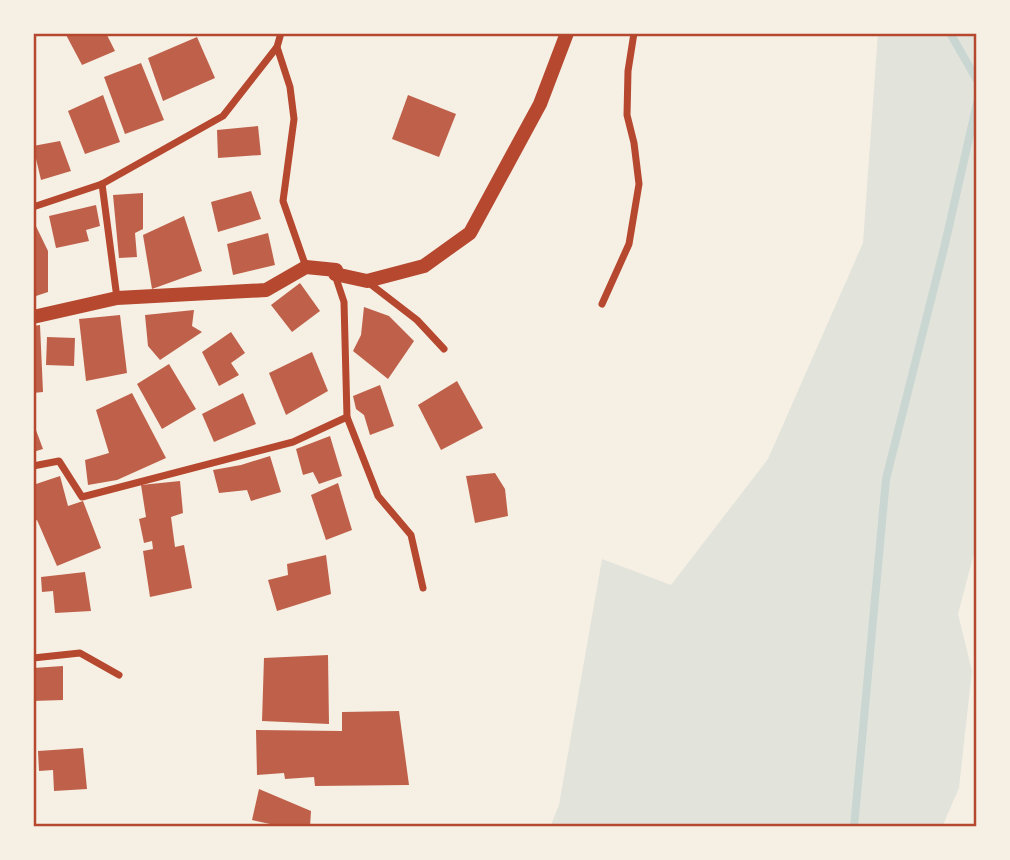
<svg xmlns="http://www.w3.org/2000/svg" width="1010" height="860" font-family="Lato,sans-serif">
<rect width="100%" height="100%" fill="#f6efe4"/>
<polygon fill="#e2e4dc" points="878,33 977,33 977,542 958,614 972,671 959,788 942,827 550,827 559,805 602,559 671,585 768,459 863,243"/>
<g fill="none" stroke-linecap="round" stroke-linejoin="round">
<g stroke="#c9d6d2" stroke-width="8">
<polyline points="950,33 977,80"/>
<polyline points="854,827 886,479 945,244 977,103"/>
</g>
</g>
<g fill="#bf614a">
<polygon points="65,33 106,33 115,51 82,65"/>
<polygon points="197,37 215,78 163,101 148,58"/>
<polygon points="141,63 164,120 125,134 104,77"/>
<polygon points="103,95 120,142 85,154 68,111"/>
<polygon points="408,95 456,114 439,157 392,139"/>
<polygon points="258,126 261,155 218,158 217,130"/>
<polygon points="60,141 71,171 41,180 33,146"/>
<polygon points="251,191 261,219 218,232 211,202"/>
<polygon points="143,193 143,229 135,233 137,257 119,258 113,195"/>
<polygon points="96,205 100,226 86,230 89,241 56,248 49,216"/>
<polygon points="184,216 202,271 152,289 143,235"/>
<polygon points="33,220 48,251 48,292 33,297"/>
<polygon points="268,233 275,265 233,275 227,244"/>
<polygon points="300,283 320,311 292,332 271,305"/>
<polygon points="364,307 389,316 414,341 388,379 353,351 361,335"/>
<polygon points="194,310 192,326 202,332 160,360 148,346 145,315"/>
<polygon points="120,315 127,373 86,381 79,319"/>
<polygon points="40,325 43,392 33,393 33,326"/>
<polygon points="231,332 245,353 231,363 239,375 219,386 202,352"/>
<polygon points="47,337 75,338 74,366 46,365"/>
<polygon points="312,352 328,391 286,415 269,373"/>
<polygon points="169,364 196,409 162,429 137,384"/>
<polygon points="457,381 483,428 441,450 418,405"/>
<polygon points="380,385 394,426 370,435 364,415 356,409 353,396"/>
<polygon points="132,393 166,458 117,480 88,485 85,460 109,453 96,410"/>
<polygon points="243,393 256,424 214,442 202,414"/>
<polygon points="33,422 43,449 33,452"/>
<polygon points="330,436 342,476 319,484 313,472 303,475 296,449"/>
<polygon points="270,456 281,492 251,501 247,490 219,493 213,470 241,465"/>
<polygon points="495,473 505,489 508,516 475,523 466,476"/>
<polygon points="60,476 68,506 83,501 101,548 57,566 37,520 33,522 33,485"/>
<polygon points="180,481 183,513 171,517 175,547 184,545 192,588 150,597 143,551 153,549 152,541 144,543 139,519 146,517 141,485"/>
<polygon points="338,483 352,530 326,540 311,495"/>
<polygon points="326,555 331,594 277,611 268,580 288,575 287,564"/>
<polygon points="85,572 91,611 55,613 53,591 42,592 41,577"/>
<polygon points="328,655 329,724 262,721 264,658"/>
<polygon points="63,666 63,700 33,701 33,668"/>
<polygon points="399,711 409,785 315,786 314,777 285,779 284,773 257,775 256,730 342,731 342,712"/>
<polygon points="83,748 87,789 54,791 53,770 39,771 38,751"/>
<polygon points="259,789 311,811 310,827 269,827 270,824 252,820"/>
</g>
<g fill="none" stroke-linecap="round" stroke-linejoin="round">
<g stroke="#b5482f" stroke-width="7">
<polyline points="277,47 290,87 294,119 283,201 306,267"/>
<polyline points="102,184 117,298"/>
<polyline points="33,207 102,184 223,116 277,47 281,33"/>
<polyline points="369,283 417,320 444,349"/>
<polyline points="602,304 629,244 639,184 634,143 627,115 628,71 634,33"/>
<polyline points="347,417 378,496 411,535 423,588"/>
<polyline points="33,466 59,461 82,497 293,442 347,417 344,302 335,275"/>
<polyline points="33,658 80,653 119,675"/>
</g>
<polyline stroke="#b5482f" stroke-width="14" points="33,317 117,298 266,290 306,267 336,270 335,274 367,281 424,266 470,233 540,104 567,33"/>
</g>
<rect width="1010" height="860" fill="none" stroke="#f6efe4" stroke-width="70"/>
<rect x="35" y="35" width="940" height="790" fill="none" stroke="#b5482f" stroke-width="2.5"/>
</svg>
